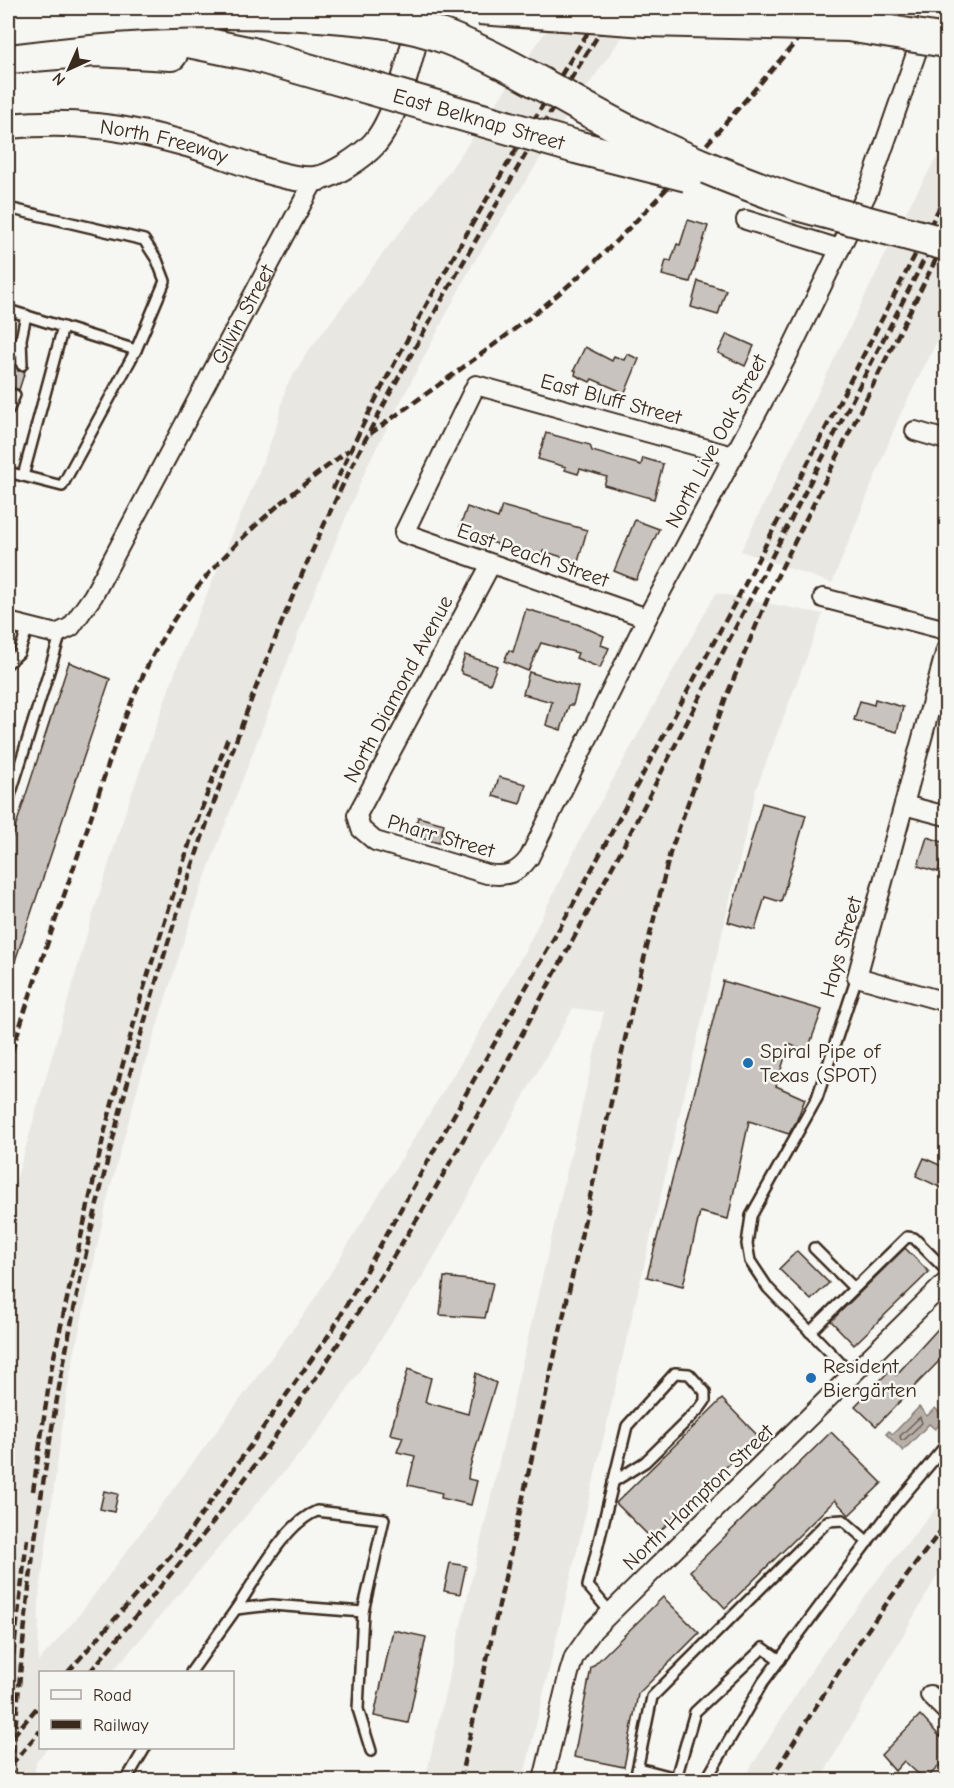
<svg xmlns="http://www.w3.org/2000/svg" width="954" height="1788" font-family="'Comic Neue',sans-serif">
<rect width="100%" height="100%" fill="#f6f6f2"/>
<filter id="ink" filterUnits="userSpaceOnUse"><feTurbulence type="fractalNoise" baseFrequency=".0167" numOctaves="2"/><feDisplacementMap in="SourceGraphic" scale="12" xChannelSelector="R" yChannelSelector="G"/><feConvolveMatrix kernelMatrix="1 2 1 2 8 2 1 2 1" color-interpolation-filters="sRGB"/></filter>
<g filter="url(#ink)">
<g fill="#e8e7e2">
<polygon points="562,8 642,8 571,110 471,267 369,462 312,598 199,893 141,1076 108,1196 68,1384 39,1597 38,1662 77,1618 310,1306 472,1045 525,951 583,834 716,593 823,614 756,789 523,1780 425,1780 604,1012 573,1008 425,1273 323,1426 112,1672 40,1672 40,1748 48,1748 36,1762 34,1780 8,1780 8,1209 90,924 126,810 183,650 257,477 276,428 286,387 307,353 384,252 444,179"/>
<polygon points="946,141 946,323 899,417 832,583 741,551 908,208"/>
<polygon points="946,1496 946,1560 820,1780 743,1780 818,1660 878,1579"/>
</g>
<polygon fill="#b6b0a9" stroke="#857a71" stroke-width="1.5" points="919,1407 927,1416 935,1408 946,1419 935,1429 929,1424 903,1451 886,1434 889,1431 893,1434"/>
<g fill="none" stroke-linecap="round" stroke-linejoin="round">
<polygon stroke="#6c6056" stroke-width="1.5" points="920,1417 922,1423 904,1440 901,1440 900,1436"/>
</g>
<g fill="#c8c3be" stroke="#3b2a1e" stroke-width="1.5">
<polygon points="688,220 708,226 690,282 662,275 666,260 671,261 677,244 680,245"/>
<polygon points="698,281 726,290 718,315 691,307"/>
<polygon points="727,334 754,346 745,366 718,353"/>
<polygon points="585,347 612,361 614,356 624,360 627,354 639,359 625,393 592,379 590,382 575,375 576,371 574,370"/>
<polygon points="15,364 18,371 25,371 19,390 14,388 8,394 8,367"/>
<polygon points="546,433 590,445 592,451 641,465 643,458 663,464 654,499 604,485 607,477 580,469 578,474 565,470 566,467 538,459"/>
<polygon points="502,506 587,530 578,562 543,551 542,557 528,554 470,535 471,531 460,527 467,507 498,518"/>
<polygon points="635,520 659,529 636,580 614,571"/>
<polygon points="526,609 577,624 604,636 601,645 609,648 600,668 576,658 578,653 541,643 528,671 504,661 509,650 513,652"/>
<polygon points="465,655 497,666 490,684 463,674 460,670"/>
<polygon points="69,662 110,679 10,976 8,975 8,850"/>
<polygon points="529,672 578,687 573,705 569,705 561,730 546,725 552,702 523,694"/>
<polygon points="875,699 903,707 897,732 854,720 860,701 874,705"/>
<polygon points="499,777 526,784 520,804 493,796"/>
<polygon points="762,803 806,815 781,902 765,897 755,930 728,922"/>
<polygon points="418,817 444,824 439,843 413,836"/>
<polygon points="927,837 946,843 938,872 918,866"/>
<polygon points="723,981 822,1010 807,1052 789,1044 776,1086 805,1099 796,1122 789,1134 749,1121 728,1219 700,1212 683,1286 647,1277"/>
<polygon points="924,1158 946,1168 946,1190 916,1176"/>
<polygon points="905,1248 929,1272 854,1345 831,1321"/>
<polygon points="797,1251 829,1283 811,1300 779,1269"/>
<polygon points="444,1277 493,1283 485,1318 440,1315"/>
<polygon points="946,1320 946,1354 876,1426 855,1406 891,1369 896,1375"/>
<polygon points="408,1369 431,1378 425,1402 468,1414 476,1373 496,1383 469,1470 468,1479 477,1481 471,1505 441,1498 442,1493 408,1485 415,1456 397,1452 403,1437 390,1434"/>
<polygon points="722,1399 758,1436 652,1539 616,1503"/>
<polygon points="831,1432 882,1483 849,1515 835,1500 725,1608 690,1571"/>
<polygon points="104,1491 118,1494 114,1512 100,1509"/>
<polygon points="450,1563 466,1566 460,1594 444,1591"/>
<polygon points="663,1597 699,1633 638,1694 624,1767 574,1757 591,1668"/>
<polygon points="393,1630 426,1637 408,1723 374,1716"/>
<polygon points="920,1715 946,1743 946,1759 925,1780 904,1761 895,1771 881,1755"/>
</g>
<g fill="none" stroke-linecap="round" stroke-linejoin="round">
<g stroke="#3b2a1e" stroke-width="14">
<g id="lane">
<polyline points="8,208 144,240 157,260 165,281 136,350 62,486 23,476"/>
<polyline points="8,310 136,350"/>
<polyline points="9,361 20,339"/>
<polyline points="22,365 21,339 26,315"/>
<polyline points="8,411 15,395"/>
<polyline points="8,472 23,476 63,327"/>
<polyline points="8,663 19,653 28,627"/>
<polyline points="8,802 61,633"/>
<polyline points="814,1248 854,1288"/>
<polyline points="810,1332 907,1237 914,1238 946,1270"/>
<polyline points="852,1375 768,1288 750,1261 747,1244 751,1216 817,1098 857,977"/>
<path d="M317 1511 384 1519 363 1612 272 1605 236 1609C256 1580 284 1524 317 1511Z"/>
<polyline points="363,1612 358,1709 371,1751"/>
<polyline points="611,1613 588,1586 627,1426 675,1373 689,1374 705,1392 705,1401 700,1408 645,1462 613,1482"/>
<polyline points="191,1672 236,1609"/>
<polyline points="638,1768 680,1779"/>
<polyline points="676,1778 695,1712 763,1648 780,1660"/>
<polyline points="126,1780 145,1748"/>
<polyline points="635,1780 652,1697 828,1521 843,1520 868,1542"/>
<polyline points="706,1780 763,1682 889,1513 946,1445"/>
</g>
</g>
<g stroke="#3b2a1e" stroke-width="22">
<g id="street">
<polyline points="746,220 840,249"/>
<polyline points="915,431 946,440"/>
<path d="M491 564 357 815 361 829 375 841 487 874C506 877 517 874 529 858L647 618 792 347 869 189 932 8"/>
<polyline points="823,598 946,630"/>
<polyline points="647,618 404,533 476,385 733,456"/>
<path id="s1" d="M8 622 56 634 71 627 93 596 315 179"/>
<polyline points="946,650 857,977 946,1002"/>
<polyline points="904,805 946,816"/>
<polyline points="930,1695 946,1711"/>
<polyline points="543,1780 569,1673 574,1657 593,1630 946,1282"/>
</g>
</g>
<g stroke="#3b2a1e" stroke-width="28">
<g id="secondary">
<path id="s2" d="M8 126C73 120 120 126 183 143 217 151 284 183 315 179 332 177 362 157 374 144 399 116 413 45 423 8"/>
</g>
</g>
<g stroke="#3b2a1e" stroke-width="36">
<g id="highway">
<polyline points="8,8 11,8"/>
<polyline points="91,24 174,38 252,54"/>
<polyline points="8,57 95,50 171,54"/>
</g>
</g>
<use href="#lane" stroke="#f6f6f2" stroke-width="9"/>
<use href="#street" stroke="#f6f6f2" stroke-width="18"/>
<use href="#secondary" stroke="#f6f6f2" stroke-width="24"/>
<use href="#highway" stroke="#f6f6f2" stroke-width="32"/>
<g stroke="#3b2a1e" stroke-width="4.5" stroke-dasharray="9 4.5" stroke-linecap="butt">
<path d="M370 434C443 381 520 330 587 269 673 189 748 95 826 8"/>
<path d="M333 489C373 398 422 312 471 226 514 153 557 79 604 8"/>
<path d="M8 1064C32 986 59 910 86 832 112 754 135 672 184 605 229 543 288 495 349 450"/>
<polyline points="33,1491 51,1370 105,1130 141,997 192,835 229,735"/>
<polyline points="68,1672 180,1545 333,1329 571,908 751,573 946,195"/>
<polyline points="90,1672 207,1530 255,1465 322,1369 421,1213 489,1095 623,847 946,217"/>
<polyline points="10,1682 27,1539"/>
<polyline points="13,1736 40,1704"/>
<polyline points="11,1765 40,1731"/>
<path d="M11 1780C18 1695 25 1610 37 1525 67 1311 117 1100 183 895 233 741 290 588 363 444 401 371 442 299 483 228 526 153 569 79 616 8"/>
<polyline points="460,1780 632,1008 670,853 726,697 775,581 946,239"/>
<path d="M771 1780C823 1690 883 1606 946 1524"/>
</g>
<g stroke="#3b2a1e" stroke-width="36" stroke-linecap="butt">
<g id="highway-bridge">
<polyline points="479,8 646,20 848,25 946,41"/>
<path d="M8 27C111 13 214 8 319 15 363 18 406 22 448 38 512 63 571 103 633 134 692 164 754 187 817 209"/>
<path id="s3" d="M252 54 576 147 687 175"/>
<polyline points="797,204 946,244"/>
</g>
</g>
<use href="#highway-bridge" stroke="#f6f6f2" stroke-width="32"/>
</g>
</g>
<g fill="#1f6fb2" stroke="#f6f6f2" stroke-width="2">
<circle cx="748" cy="1063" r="6"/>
<circle cx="811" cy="1378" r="6"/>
</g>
<g text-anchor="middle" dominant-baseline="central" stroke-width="5" stroke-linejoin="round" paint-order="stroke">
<g font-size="21" fill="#3b2a1e" stroke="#f6f6f2">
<text stroke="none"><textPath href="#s3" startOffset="236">East Belknap Street</textPath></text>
<text stroke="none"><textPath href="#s2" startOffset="158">North Freeway</textPath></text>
<text stroke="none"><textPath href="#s1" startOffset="423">Gilvin Street</textPath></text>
<text transform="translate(611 399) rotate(15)">East Bluff Street</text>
<text transform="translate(716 441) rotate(-62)">North Live Oak Street</text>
<text transform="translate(533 555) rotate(19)">East Peach Street</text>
<text transform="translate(398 689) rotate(-62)">North Diamond Avenue</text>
<text transform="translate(441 836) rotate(16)">Pharr Street</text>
<text transform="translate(841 947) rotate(-74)">Hays Street</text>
<text transform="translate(698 1497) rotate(-44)">North Hampton Street</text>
</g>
<g font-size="21" fill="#3b2a1e" stroke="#f6f6f2" text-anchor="start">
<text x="760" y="1051">Spiral Pipe of<tspan x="760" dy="24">Texas (SPOT)</tspan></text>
<text x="823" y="1366">Resident<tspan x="823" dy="24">Biergärten</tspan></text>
</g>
</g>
<rect width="954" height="1788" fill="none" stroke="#f6f6f2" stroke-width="30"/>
<rect x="15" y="15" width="924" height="1758" fill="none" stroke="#3b2a1e" stroke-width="2" filter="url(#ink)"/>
<rect x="39" y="1671" width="195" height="78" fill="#f6f6f2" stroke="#aba49d" stroke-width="1.5"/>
<rect x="51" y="1690" width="30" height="9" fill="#f6f6f2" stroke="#aba49d" stroke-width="1.5"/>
<text x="93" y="1701" font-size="18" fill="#3b2a1e">Road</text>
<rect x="51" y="1720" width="30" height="9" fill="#3b2a1e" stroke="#aba49d" stroke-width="1.5"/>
<text x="93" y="1731" font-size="18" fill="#3b2a1e">Railway</text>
<g transform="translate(69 69) rotate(225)" stroke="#f6f6f2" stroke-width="4.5" paint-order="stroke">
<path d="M0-4.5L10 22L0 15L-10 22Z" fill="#3b2a1e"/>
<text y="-9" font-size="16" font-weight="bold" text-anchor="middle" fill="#3b2a1e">N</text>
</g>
</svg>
